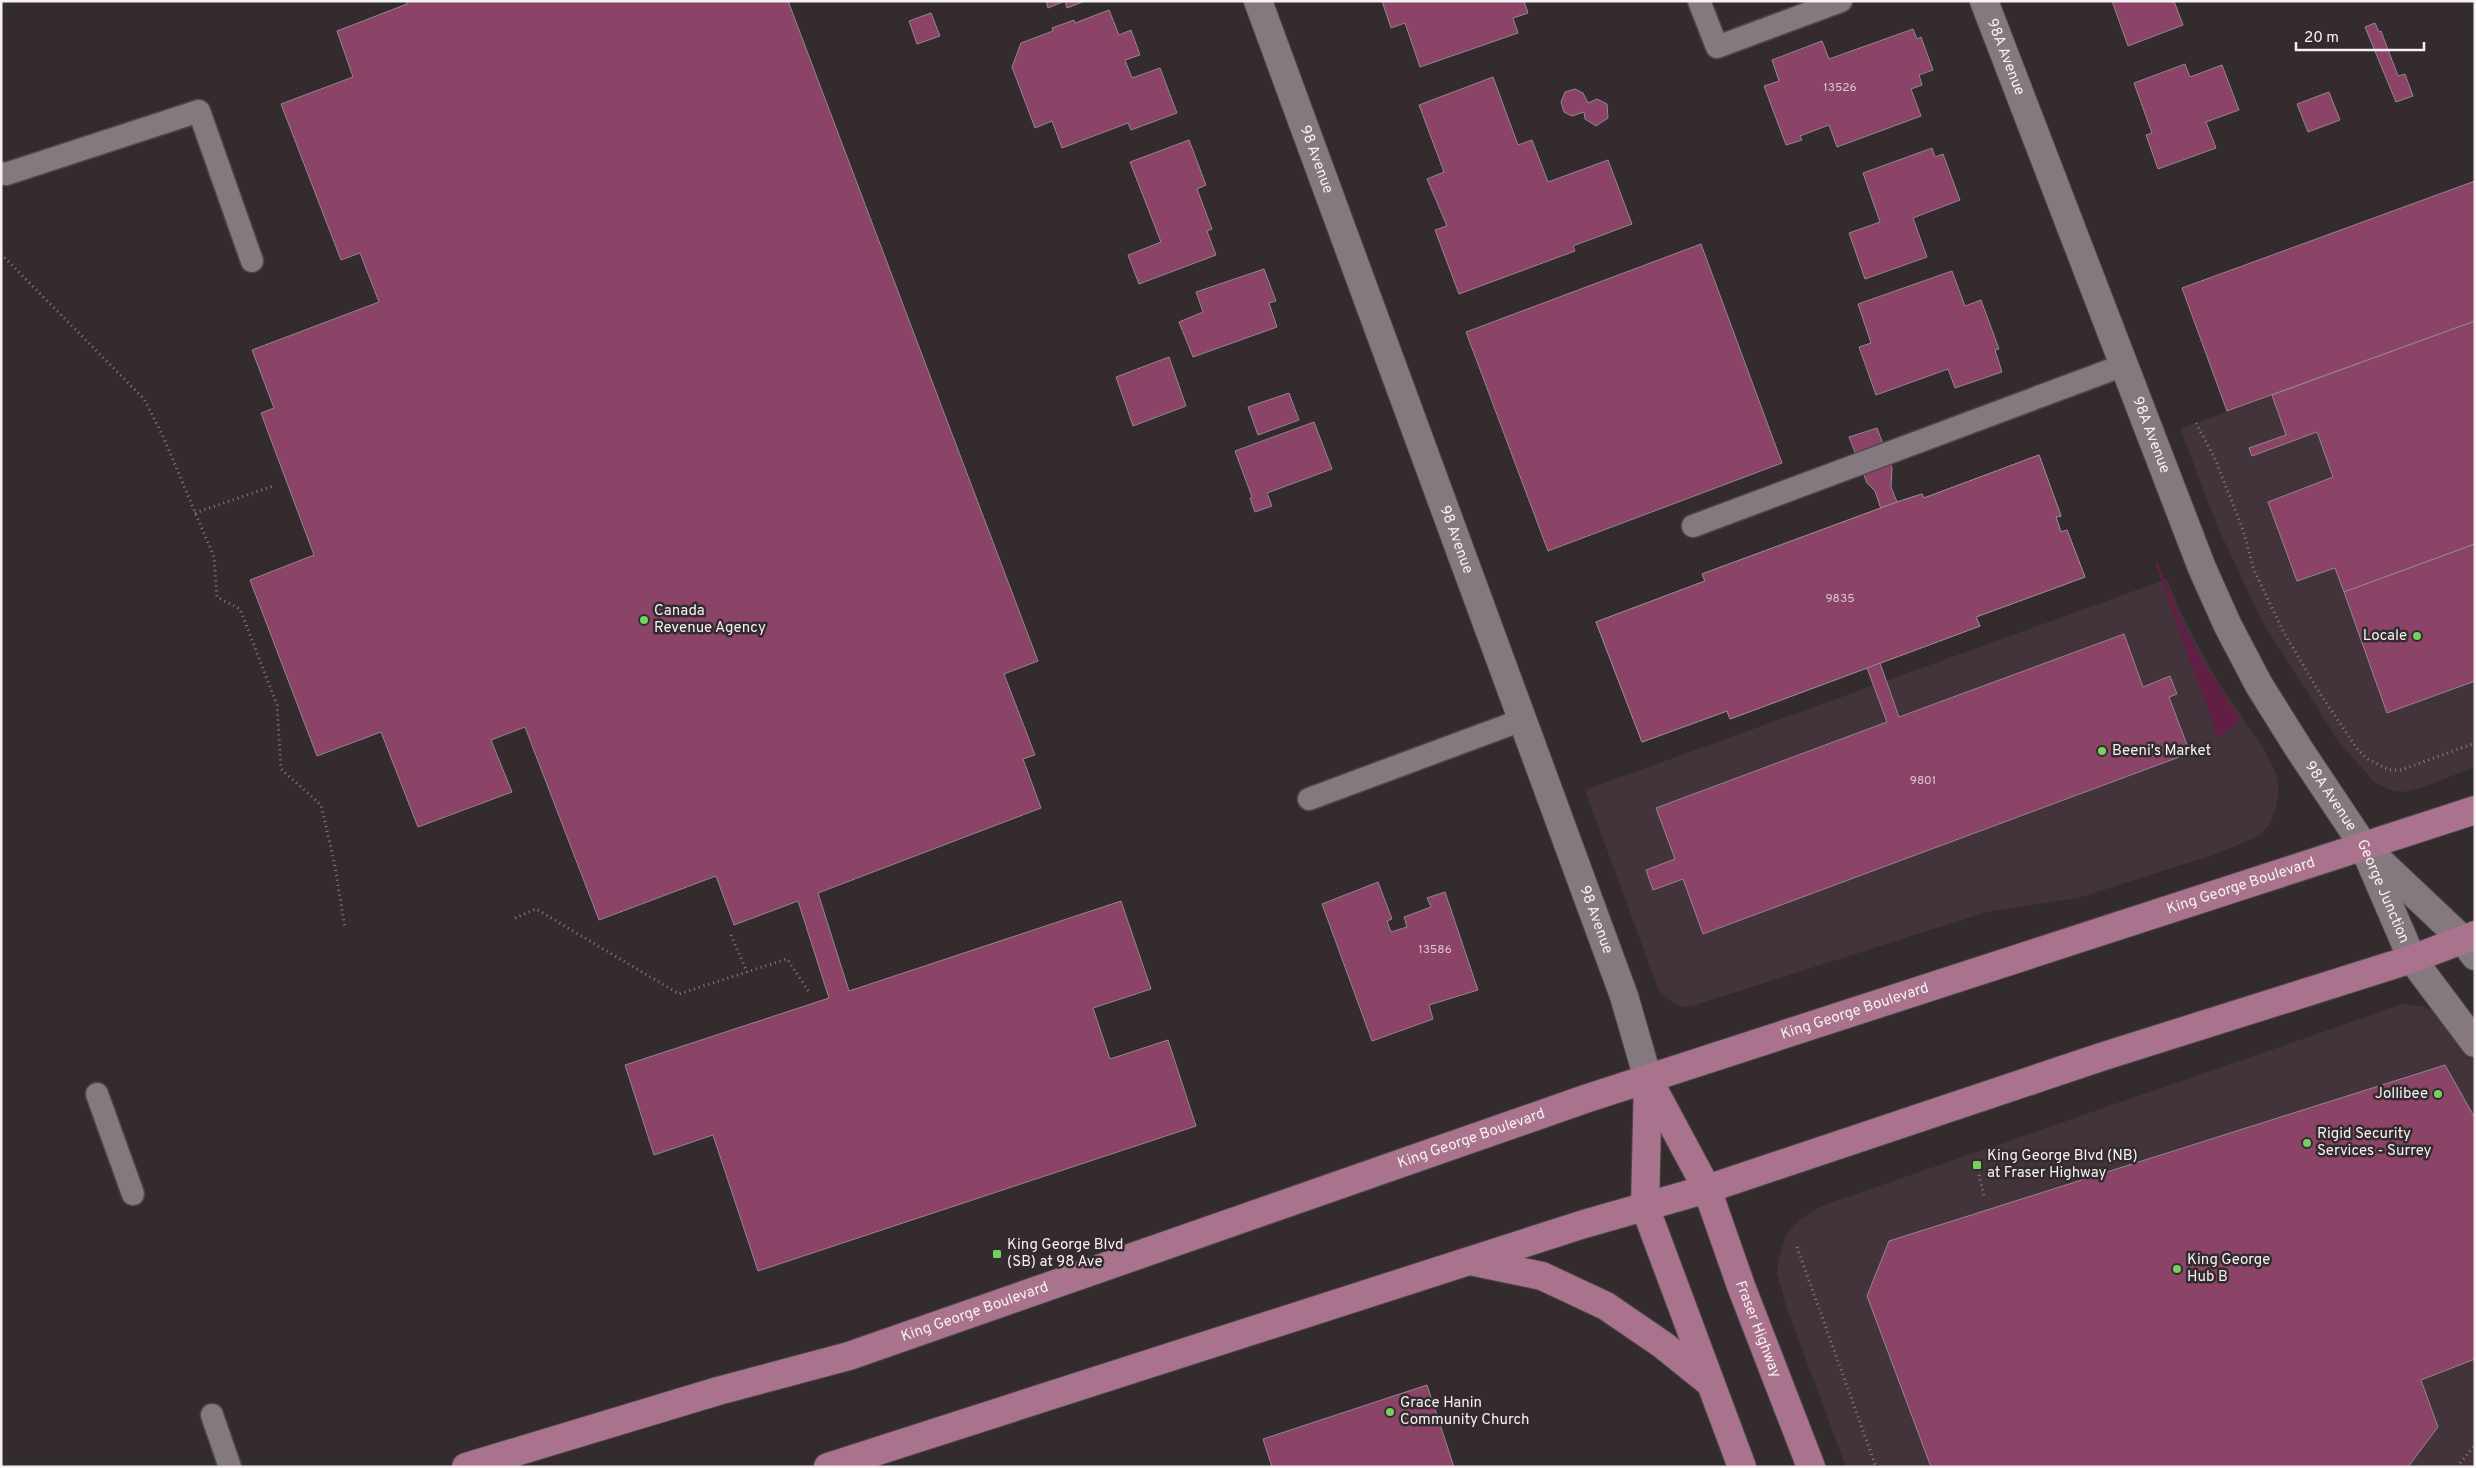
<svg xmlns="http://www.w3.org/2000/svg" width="2476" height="1468" font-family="Overpass,sans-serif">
<rect width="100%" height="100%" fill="#332b2e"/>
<g fill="#42343a">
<polygon points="2475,321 2475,767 2424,787 2404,792 2390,790 2374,782 2339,742 2263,623 2219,530 2180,429"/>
<polygon points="2167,579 2181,613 2200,649 2220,685 2262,746 2276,773 2279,789 2276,808 2269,826 2256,837 2216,854 2078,898 1987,912 1692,1006 1682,1007 1674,1004 1659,991 1585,790"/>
<polygon points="2403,1004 2421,1006 2434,1011 2443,1019 2475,1060 2475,1467 1846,1467 1787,1309 1777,1272 1780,1254 1786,1235 1800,1220 1814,1210 1830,1203"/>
</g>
<polygon fill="#621e44" points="2157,562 2181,620 2200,657 2240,720 2218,738 2155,563"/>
<g fill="#8c4368" stroke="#92888c">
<polygon points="406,1 788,1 1038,661 1004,674 1035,755 1023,759 1041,808 818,893 849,991 1121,901 1151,989 1093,1008 1110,1059 1168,1040 1196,1126 758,1271 713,1135 654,1155 625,1065 829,998 798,901 734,925 716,876 599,920 525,727 491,740 512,792 418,827 381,732 317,756 250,580 314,555 261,413 274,408 252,350 379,302 360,253 341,260 281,104 353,77 337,31 407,4"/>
<polygon points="1046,1 1085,1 1067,8 1065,1 1048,8"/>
<polygon points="1382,1 1524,1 1528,13 1513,18 1518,33 1420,67 1405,23 1391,28"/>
<polygon points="2112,1 2174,1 2183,25 2128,46"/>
<polygon points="1109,10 1119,35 1131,30 1140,55 1125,60 1132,78 1160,68 1177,113 1131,130 1128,123 1062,148 1052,121 1035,128 1012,67 1021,43 1053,31 1052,28 1074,20 1075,23"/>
<polygon points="931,13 940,36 917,44 909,21"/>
<polygon points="2375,23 2379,32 2381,31 2398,76 2405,74 2413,96 2396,102 2365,27"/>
<polygon points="1913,29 1917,39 1921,37 1933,70 1919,75 1922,85 1911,89 1921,116 1837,147 1829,125 1800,136 1802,140 1786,145 1764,86 1779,81 1772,60 1822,41 1829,59"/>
<polygon points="2185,64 2190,77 2222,65 2239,110 2206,122 2216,148 2158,169 2146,135 2152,133 2134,83"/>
<polygon points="1493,77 1518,145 1532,140 1548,182 1608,160 1632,224 1573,246 1575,251 1459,294 1435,230 1447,226 1427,179 1444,172 1419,105"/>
<polygon points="1575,89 1583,93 1588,103 1597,99 1607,104 1608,118 1596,126 1585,119 1584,112 1572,116 1564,112 1561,102 1565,92"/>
<polygon points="2329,92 2340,120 2308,132 2297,104"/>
<polygon points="1189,140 1206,185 1197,189 1212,229 1207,231 1216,255 1139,284 1128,255 1161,242 1130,162"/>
<polygon points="1932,148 1935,157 1943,154 1960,200 1913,218 1927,257 1865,279 1849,233 1880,222 1863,173"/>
<polygon points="2475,181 2475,321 2227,411 2182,288"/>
<polygon points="1701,244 1782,463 1548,551 1466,332"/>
<polygon points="1264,269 1276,301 1269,303 1277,327 1193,357 1179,322 1203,312 1196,292"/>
<polygon points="1952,271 1965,306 1981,300 1999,349 1995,350 2002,372 1955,388 1948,369 1876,395 1859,347 1871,343 1858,304"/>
<polygon points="2475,321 2475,544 2344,592 2335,568 2297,581 2268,502 2333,477 2317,432 2252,456 2249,448 2286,435 2272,395"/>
<polygon points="1169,357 1186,406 1133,426 1116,377"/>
<polygon points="1289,393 1299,420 1258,435 1248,407"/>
<polygon points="1314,422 1332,469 1267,493 1272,506 1255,512 1250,498 1252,497 1235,451"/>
<polygon points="1877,428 1892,468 1891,487 1897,502 1881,509 1875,491 1867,483 1849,437"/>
<polygon points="2039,455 2061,516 2056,517 2061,532 2067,530 2085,577 1976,617 1980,626 1730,719 1727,711 1642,742 1596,622 1705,581 1702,574 1897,502 1922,494 1924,498"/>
<polygon points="2039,455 2061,516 2056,517 2061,532 2067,530 2085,577 1976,617 1980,626 1730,719 1727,711 1642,742 1596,622 1705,581 1702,574 1897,502 1922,494 1924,498"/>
<polygon points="2475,544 2475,681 2387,713 2344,592"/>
<polygon points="2124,634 2143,687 2170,676 2177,694 2169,697 2190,753 1703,934 1683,879 1653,890 1646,870 1675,859 1656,808 1887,722 1867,668 1880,663 1899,717"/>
<polygon points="1378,882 1392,919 1387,921 1391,932 1407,927 1404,917 1431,907 1427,898 1445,892 1478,990 1429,1005 1433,1019 1372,1041 1322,904"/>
<polygon points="2445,1065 2475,1118 2475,1359 2421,1380 2438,1427 2408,1467 1931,1467 1867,1296 1889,1241"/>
<polygon points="1427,1385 1454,1467 1272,1467 1263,1439"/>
</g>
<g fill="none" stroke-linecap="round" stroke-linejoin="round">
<g stroke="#4f484b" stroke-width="25">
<g id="service">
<polyline points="1699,1 1717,47 1841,1"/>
<polyline points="1,173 6,174 199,111 252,261"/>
<polyline points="1693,526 2124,365"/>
<polyline points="1309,799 1522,720"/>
<polyline points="97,1094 133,1194"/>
<polyline points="212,1415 230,1467"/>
</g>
</g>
<g stroke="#4f484b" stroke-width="30">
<g id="tertiary">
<path id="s1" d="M1258 1 1624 996 1648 1079"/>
<path id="s2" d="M1984 1 2202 568 2228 626 2259 685 2299 749 2363 845 2412 959 2475 1043"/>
<polyline points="2371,853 2463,940 2475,956"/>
</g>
</g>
<g stroke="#4f484b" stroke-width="30">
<g id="primary">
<path id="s3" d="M1648 1079 1707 1189 1741 1286 1811 1467"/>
<polyline points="1648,1080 1645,1207 1742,1467"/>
<polyline points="1470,1261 1542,1276 1606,1306 1663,1345 1709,1382"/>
<path id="s4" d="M466 1467 718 1391 849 1356 1585 1099 2475 810"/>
<polyline points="828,1467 1584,1224 1707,1189 2101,1057 2412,959 2475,935"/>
</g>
</g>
<g stroke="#867f82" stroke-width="3" stroke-dasharray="1 4" stroke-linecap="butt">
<polyline points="1,254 144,399 162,434 214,557 217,597 240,609 277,705 281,769 321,805 334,861 345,928"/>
<polyline points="2196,423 2216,461 2243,530 2254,570 2283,631 2319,692 2358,750 2368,759 2389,770 2401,770 2475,743"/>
<polyline points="195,513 273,486"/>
<polyline points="515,918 536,909 679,994 787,959 809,992"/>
<polyline points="731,935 747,972"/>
<polyline points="1977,1165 1984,1197"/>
<polyline points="1797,1247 1876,1467"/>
<polyline points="2457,1467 2475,1445"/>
</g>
<use href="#service" stroke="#83797e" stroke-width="22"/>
<use href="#tertiary" stroke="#83797e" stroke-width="28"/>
<use href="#primary" stroke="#a9728d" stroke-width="28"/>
</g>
<g fill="#73d25c" stroke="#332b2e" stroke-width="2">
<circle cx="644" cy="620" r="5"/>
<circle cx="2417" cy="636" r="5"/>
<circle cx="2102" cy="751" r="5"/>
<circle cx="2438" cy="1094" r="5"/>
<circle cx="2307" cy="1143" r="5"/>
<rect x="1972" y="1160" width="10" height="10" rx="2.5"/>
<rect x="992" y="1249" width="10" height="10" rx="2.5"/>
<circle cx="2177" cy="1269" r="5"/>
<circle cx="1390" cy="1412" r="5"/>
</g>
<g text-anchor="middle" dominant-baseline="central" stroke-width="5" stroke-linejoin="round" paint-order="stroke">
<g font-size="12" fill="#dcc6d0">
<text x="1840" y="88">13526</text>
<text x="1840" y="599">9835</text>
<text x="1923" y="781">9801</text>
<text x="1435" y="950">13586</text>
</g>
<g font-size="15" fill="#f6f1f3" stroke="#332b2e">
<text stroke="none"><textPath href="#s2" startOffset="60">98A Avenue</textPath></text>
<text stroke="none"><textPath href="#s1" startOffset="169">98 Avenue</textPath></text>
<text stroke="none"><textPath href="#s2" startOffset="465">98A Avenue</textPath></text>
<text stroke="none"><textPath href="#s1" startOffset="574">98 Avenue</textPath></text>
<text stroke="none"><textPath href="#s2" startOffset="870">98A Avenue</textPath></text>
<text stroke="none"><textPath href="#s4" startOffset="1868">King George Boulevard</textPath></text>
<text stroke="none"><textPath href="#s2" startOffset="979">George Junction</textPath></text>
<text stroke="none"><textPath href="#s1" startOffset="979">98 Avenue</textPath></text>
<text stroke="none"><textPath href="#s4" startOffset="1462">King George Boulevard</textPath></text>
<text stroke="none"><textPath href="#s4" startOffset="1058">King George Boulevard</textPath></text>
<text stroke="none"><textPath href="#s4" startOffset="532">King George Boulevard</textPath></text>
<text stroke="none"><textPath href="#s3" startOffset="274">Fraser Highway</textPath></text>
</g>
<g font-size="15" fill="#f6f1f3" stroke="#332b2e" text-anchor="start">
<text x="654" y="611">Canada<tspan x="654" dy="17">Revenue Agency</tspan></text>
<text x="2407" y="636" text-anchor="end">Locale</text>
<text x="2112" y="751">Beeni's Market</text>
<text x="2428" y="1094" text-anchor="end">Jollibee</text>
<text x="2317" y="1134">Rigid Security<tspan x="2317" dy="17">Services - Surrey</tspan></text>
<text x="1987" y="1156">King George Blvd (NB)<tspan x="1987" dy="17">at Fraser Highway</tspan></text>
<text x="1007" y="1245">King George Blvd<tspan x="1007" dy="17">(SB) at 98 Ave</tspan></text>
<text x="2187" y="1260">King George<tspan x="2187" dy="17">Hub B</tspan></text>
<text x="1400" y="1403">Grace Hanin<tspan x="1400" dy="17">Community Church</tspan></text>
</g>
</g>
<rect width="2476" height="1468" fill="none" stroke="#f6f1f3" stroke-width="5"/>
<path d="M2296 42v8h128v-8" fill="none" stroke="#f6f1f3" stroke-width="2.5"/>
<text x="2304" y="42" font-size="15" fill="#f6f1f3" stroke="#332b2e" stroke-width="4" paint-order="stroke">20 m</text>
</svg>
